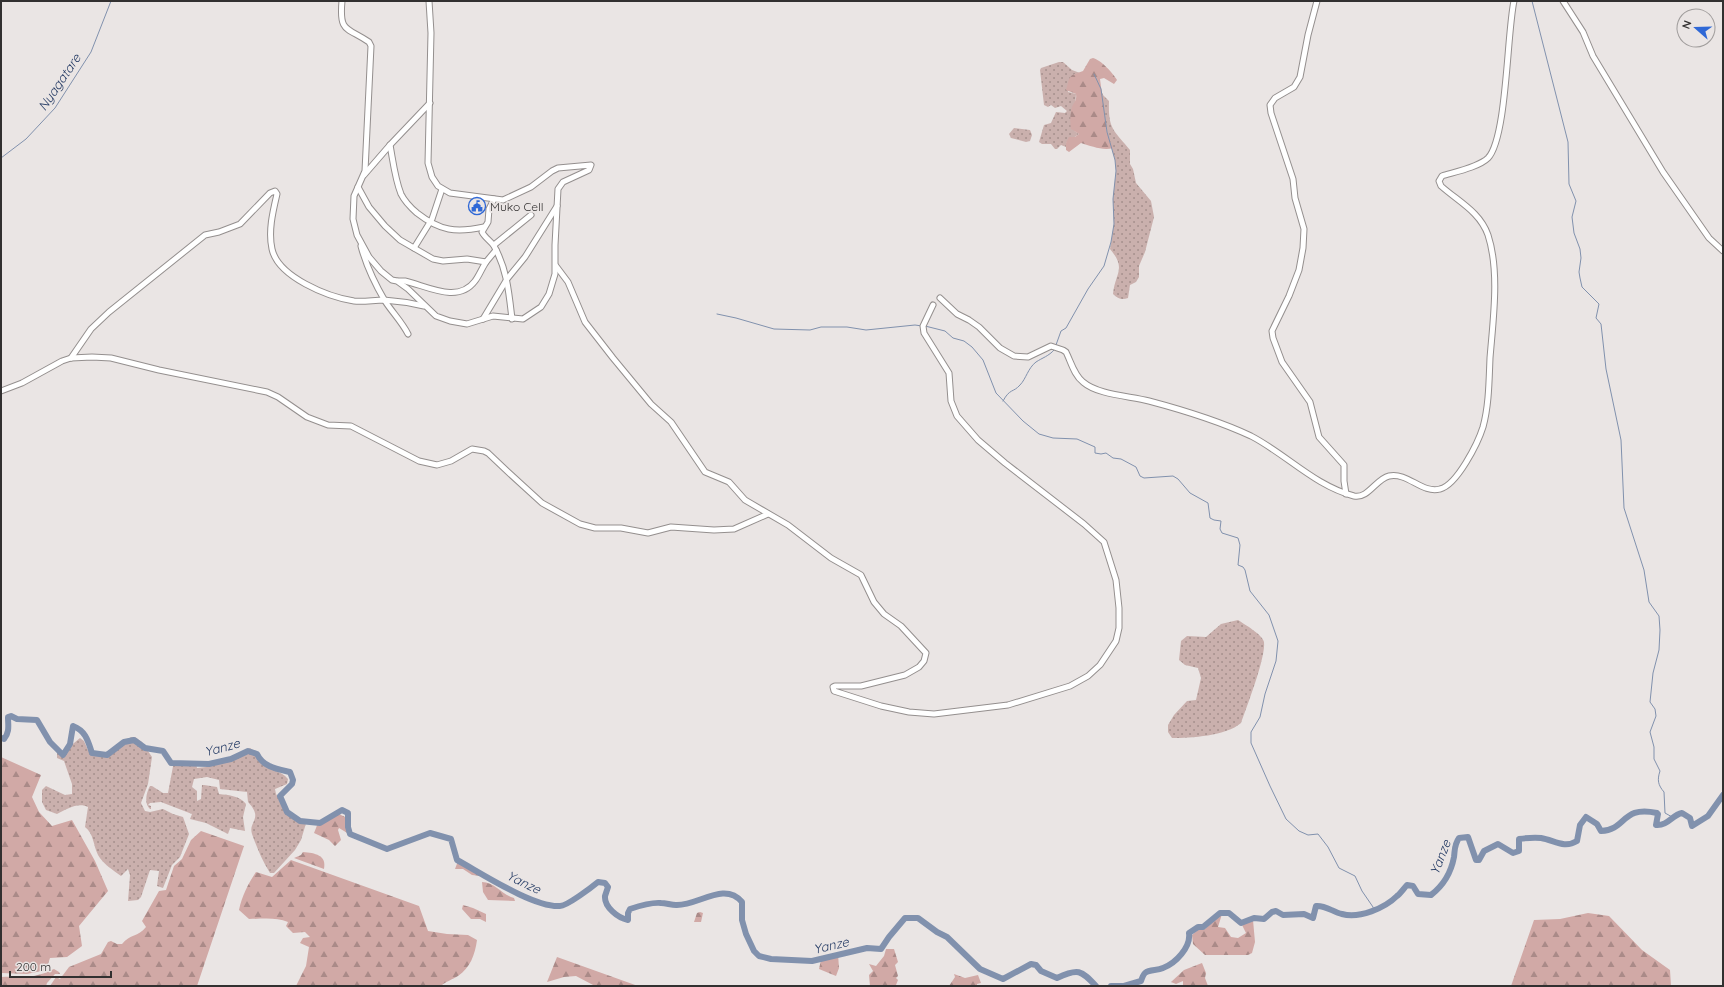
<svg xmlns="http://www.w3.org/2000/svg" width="1724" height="987" font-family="Quicksand,sans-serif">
<defs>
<pattern id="grass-dots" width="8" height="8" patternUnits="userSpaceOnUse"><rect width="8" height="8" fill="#cab0ad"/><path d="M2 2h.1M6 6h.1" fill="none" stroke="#a5908d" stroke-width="1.8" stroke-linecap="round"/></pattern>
<pattern id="forest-firs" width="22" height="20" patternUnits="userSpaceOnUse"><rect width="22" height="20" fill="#d1a9a6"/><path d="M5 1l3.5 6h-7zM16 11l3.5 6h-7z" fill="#aa8a88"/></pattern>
</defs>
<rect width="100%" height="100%" fill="#eae5e4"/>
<g fill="url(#grass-dots)">
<polygon points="1059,62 1063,62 1072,70 1080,73 1072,75 1068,92 1076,94 1073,130 1079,134 1066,143 1066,147 1061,145 1057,149 1055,149 1051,144 1042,144 1039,142 1044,125 1051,123 1056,112 1065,113 1067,111 1061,106 1055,108 1051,105 1048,107 1044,105 1040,70 1041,68"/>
<path d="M1101 90 1103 95 1109 101C1108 130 1114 130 1130 150V164L1133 169 1136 183 1151 201 1154 217 1145 252 1139 266V277L1136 282 1130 285 1128 298C1122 300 1118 299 1113 294 1115 273 1127 269 1110 249L1114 224 1113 199 1116 171 1115 160 1107 132Z"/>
<polygon points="1014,128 1030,130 1032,135 1030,141 1026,142 1011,138 1009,134"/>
<path d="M1238 620C1244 624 1263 635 1264 642 1266 657 1247 706 1241 723 1226 736 1191 738 1172 738L1168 732V725L1174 715 1187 701 1196 700 1201 678 1198 668 1185 665 1179 660 1181 641 1187 636 1206 637 1221 624Z"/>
<path d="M131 737H135L142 742 152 757 148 784 141 803 145 811 150 812 163 809 173 814 183 817 189 834 180 857 172 865 163 888 157 886 159 871 150 870 141 897 138 900 128 901 130 875 128 869 121 876C113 870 103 864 98 855 93 845 94 834 85 827L88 807C78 802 67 809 57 814L46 810 42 802V790L46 786 65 795 72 794V784L64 761 57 758V751L62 753 80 738 84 741 88 750C104 757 120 750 131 737Z"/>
<path d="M250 748 256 752C263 773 279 767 288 779L287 784 275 789 276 794 279 799H283C279 810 298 818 307 820L301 840 295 850 274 873H270C262 860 257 848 252 834 248 821 264 819 248 802L247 792 220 789 219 780 207 777 194 779 192 787 197 791V801L201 799 202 785H204L217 787 219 794C229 795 240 796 246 804L243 817 245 831 230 828 228 834 206 823 190 819 192 814 161 802 150 803 148 805 151 806V809H150C144 804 146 793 150 786H152L163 793H168L174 761 196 763 197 768 206 767 210 762 228 758Z"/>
</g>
<g fill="url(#forest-firs)">
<path d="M1093 58C1101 60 1113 73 1117 80L1114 84 1104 78 1100 79 1107 132 1113 148C1103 151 1091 146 1081 143L1069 152 1066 150V143L1069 137H1075L1079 134 1071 129C1070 123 1070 113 1072 107 1074 102 1077 101 1076 94L1066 90 1069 79 1072 75 1083 71 1090 59Z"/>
<polygon points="1,757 41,775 32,797 39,812 52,826 72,820 95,861 108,891 79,926 82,946 67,957 50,958 46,970 27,974 1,973"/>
<polygon points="337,813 347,818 347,828 349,834 339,828 338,830 341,840 335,846 329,840 314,833 318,823 321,823"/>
<path d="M201 831 244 846 197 986H50L56 977 60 979 69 967 101 954 108 942 111 941 117 944H122C130 934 138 937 146 927L142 921 159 891 166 890 174 866 182 859 191 840Z"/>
<path d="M303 852C315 853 327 855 324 869L294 858 301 855Z"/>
<path d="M291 860 419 906 428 931 447 934 468 935 477 940C475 955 470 968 458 976 452 980 446 981 441 986H296L306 966 309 947 300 943 303 938 310 937 305 932 293 933 286 926 288 922C276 917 262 919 249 919L239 910C242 896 248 884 256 872L272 877Z"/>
<polygon points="458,861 482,874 481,876 472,875 463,869 455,869"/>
<path d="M482 882C495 882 502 895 514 898L515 901 488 900 483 892Z"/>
<polygon points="463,905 473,908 486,914 486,922 480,919 471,919 462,909"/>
<polygon points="700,912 703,913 701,922 694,922 697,913"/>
<polygon points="1588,913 1609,916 1642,950 1670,970 1671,986 1511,986 1534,920 1560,919"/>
<polygon points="1222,914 1218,927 1225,928 1231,937 1238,938 1246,933 1242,925 1253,920 1255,942 1252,953 1248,955 1205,955 1193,944 1192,935 1199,929 1205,929 1212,922"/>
<polygon points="886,949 894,949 898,962 895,965 898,976 896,978 898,980 896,985 870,986 869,975 873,971 869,964 876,966 884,956"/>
<polygon points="838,954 839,968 836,976 819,969 821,960"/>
<polygon points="557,957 638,986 595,986 576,976 564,977 547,982"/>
<polygon points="1202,963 1206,973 1205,978 1208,986 1183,986 1183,981 1176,984 1171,982 1184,970"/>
<path d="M54 969 59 972 60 974H55L47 983 46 986H1V977C24 976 31 980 54 969Z"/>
<polygon points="954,974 965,978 978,975 981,983 977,984 977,986 949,986 955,977"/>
</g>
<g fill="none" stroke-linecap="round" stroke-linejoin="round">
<g stroke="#8191ad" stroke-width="1">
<path d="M1532 1 1568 142 1569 184 1576 201 1572 217 1574 233 1580 249 1581 258 1579 272 1580 278 1582 287 1599 304 1596 318 1601 324 1606 369 1621 440 1624 508 1644 570 1649 602 1659 616 1660 630 1659 650 1653 673 1650 702 1655 709 1656 716 1650 732 1654 747V759L1660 771C1657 780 1658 785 1664 792L1665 813 1674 818"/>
<polyline points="1,158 26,139 55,108 91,52 111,1"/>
<polyline points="717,314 736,318 774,329 810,330 821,327 847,327 866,330 915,325 922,326"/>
<polyline points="925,326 945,331 953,338 964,341 972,347 983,360 996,393 1023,421 1039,434 1053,438 1077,439 1095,447 1095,453 1101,454 1106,453 1113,458 1121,459 1136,467 1140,476 1144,478 1173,476 1178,479 1190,493 1208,503 1210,518 1214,520 1221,521 1220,529 1222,533 1238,538 1240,545 1238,565 1243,567 1245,570 1250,591 1269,615 1278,641 1276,661 1265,694 1260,717 1251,732 1251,743 1270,786 1286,819 1299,831 1308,835 1318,834 1328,847 1339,868 1355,876 1362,891 1373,907 1374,911"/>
<polyline points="1056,345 1061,331 1066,328 1088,289 1104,266 1111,242 1114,224 1113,199 1116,171 1115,160 1107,132 1101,89 1094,74"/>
<path d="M1003 401C1010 388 1013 393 1020 385 1026 379 1028 368 1036 362 1042 358 1049 356 1054 350"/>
</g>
<g stroke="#8191ad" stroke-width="6">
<path d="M1 738 4 739C10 732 8 725 8 717L11 716 17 719 37 720 50 742 63 755 70 744 73 726C86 731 88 741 92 753L107 755 124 742 134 740 145 748 163 751 171 763 209 764 231 759 248 751 257 754C263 767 277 769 290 772L293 780 292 784 280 796 287 812 300 821 320 823 342 810 348 813V827L350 834 387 849 430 833 451 839 457 860C481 873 534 908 560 906 567 906 592 887 598 882L605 883 608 887C607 890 606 893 605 896 604 907 618 918 628 920V913L630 909C639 906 651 902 661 903 666 903 671 905 676 905 698 906 724 881 742 902V920L746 934 754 951 759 956 771 959 812 961 867 948 881 949 889 937 905 918H918L937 932 947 937 980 969 1003 979 1031 964 1036 965 1041 971 1057 978C1078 968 1081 970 1096 986"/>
<polyline points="1111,986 1122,986"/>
<path d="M1124 986 1141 981C1142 978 1143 975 1145 973 1150 969 1157 971 1163 968 1176 963 1191 947 1189 933L1198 927H1203L1220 913H1229L1241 923 1254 918 1264 919 1272 912 1276 911 1283 915 1304 914 1313 918 1316 906C1325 905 1333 912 1342 914 1359 919 1385 908 1397 896 1401 893 1404 888 1407 885L1413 886 1418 894 1431 895C1444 885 1451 873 1454 857 1455 850 1454 845 1459 838L1468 837 1476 860H1479L1484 851 1498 844 1513 853 1519 851V839C1526 838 1534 837 1541 838 1554 840 1564 849 1577 841L1580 825 1586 817 1597 824 1601 831C1627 830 1621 805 1657 813L1658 814 1656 825C1668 826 1672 815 1682 813L1690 818 1692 826 1708 816 1723 795"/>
</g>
<g stroke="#948f8e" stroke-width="7">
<g id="minor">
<path d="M342 1C339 33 347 27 369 42L371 46 365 171 354 196 353 219 357 235 369 257 381 271 392 280 397 281 408 289 436 316 450 321 467 324 493 316 523 319 541 307 549 294 555 274V245L558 189 563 182 589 170 591 165 558 168 552 171 531 187 503 200 450 193 438 186 432 177 428 163 431 33 429 1"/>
<polyline points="1317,1 1308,35 1300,77 1294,87 1275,98 1270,105 1271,113 1293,179 1295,198 1304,229 1303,248 1299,270 1289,296 1272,331 1273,338 1282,362 1310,402 1319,437 1344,465 1344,481 1346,494"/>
<polyline points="1563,1 1583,32 1593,56 1663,172 1709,238 1723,251"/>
<path d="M390 145C393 161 395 179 401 194 405 202 410 207 417 213 440 231 456 233 484 227"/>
<polyline points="364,175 390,145 430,103"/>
<polyline points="358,187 369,207 385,226 400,240 433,259 443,261 467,259 486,262 496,250"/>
<path d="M494 199 489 209 488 222 482 232C485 238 491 241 494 246 507 269 509 293 512 319"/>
<polyline points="494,245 531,215"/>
<path d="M361 246C366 265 375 284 385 301 392 312 402 322 408 334"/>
<polyline points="414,248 432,219 442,189"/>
<polyline points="556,266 568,282 585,322 613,358 651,404 671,422 705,472 729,482 745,500 788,525 831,558 861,575 874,602 884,614 901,626 926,653 924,661 919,667 905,675 861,686 835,686 833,687 834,691 881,706 909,712 934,714 1008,705 1070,686 1088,676 1100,665 1116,641 1119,628 1119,608 1116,580 1104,542 1084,524 1005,463 978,440 957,416 951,401 949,373 924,333 923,326 933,305"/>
<path d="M398 281H405C427 286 458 304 475 281 479 276 482 268 486 262"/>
<path d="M940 298 957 314 969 320 979 327 1000 348 1014 356 1028 357 1051 346 1063 350 1066 352C1071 362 1074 375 1083 382 1098 395 1130 396 1149 401 1183 410 1219 421 1251 436 1286 454 1315 486 1354 496 1368 499 1376 479 1389 476 1408 472 1422 494 1440 489 1457 485 1478 443 1483 427 1489 405 1489 381 1490 358 1493 320 1500 272 1488 235 1480 212 1459 202 1441 186L1439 181 1442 176C1455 172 1479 167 1488 158 1507 138 1507 32 1514 1"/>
<polyline points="483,319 507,279 525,257 557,206"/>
<path d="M71 358 91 329 109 312 205 235 219 232 240 224 270 193 275 191 277 194C273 211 268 231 272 249 278 277 328 297 354 301 364 302 374 300 384 300 398 301 411 303 424 306"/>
<polyline points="1,391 22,383 62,361 71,358 92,357 111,358 159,370 267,392 278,397 307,417 328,425 351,426 419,461 437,465 451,461 472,449 484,451 488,453 507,471 542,503 580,524 595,528 621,528 648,533 671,527 714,530 734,529 768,514"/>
</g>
</g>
<use href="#minor" stroke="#fff" stroke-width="5"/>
</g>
<defs>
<g id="civic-ring" transform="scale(0.9)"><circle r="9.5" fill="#eae5e4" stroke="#2f68d6" stroke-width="1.5"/><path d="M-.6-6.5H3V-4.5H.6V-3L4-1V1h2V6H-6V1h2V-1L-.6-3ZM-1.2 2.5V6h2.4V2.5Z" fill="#2f68d6"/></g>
</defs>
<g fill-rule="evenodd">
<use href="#civic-ring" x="477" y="206"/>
</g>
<g text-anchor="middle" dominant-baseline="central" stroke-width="4" stroke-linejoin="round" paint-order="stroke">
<g font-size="12" fill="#323030" stroke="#eae5e4" text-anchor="start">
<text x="490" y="206">Muko Cell</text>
</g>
<g font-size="13" font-style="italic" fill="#273d66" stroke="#eae5e4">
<text transform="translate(59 82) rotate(-56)">Nyagatare</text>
<text transform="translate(222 747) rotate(-15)">Yanze</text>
<text transform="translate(1440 857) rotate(-69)">Yanze</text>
<text transform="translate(524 882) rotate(26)">Yanze</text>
<text transform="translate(831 945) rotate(-13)">Yanze</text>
</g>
</g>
<rect width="1724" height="987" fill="none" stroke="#323030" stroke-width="4"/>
<g transform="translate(1696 28) rotate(290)"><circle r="19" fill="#eae5e4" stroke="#a09d9c"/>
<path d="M0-3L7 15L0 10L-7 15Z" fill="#2f68d6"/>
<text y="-6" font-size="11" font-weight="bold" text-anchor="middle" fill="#323030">N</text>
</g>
<path d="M10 971v6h101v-6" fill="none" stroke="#323030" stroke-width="2"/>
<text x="16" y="971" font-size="12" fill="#323030" stroke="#eae5e4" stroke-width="3" paint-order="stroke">200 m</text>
</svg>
